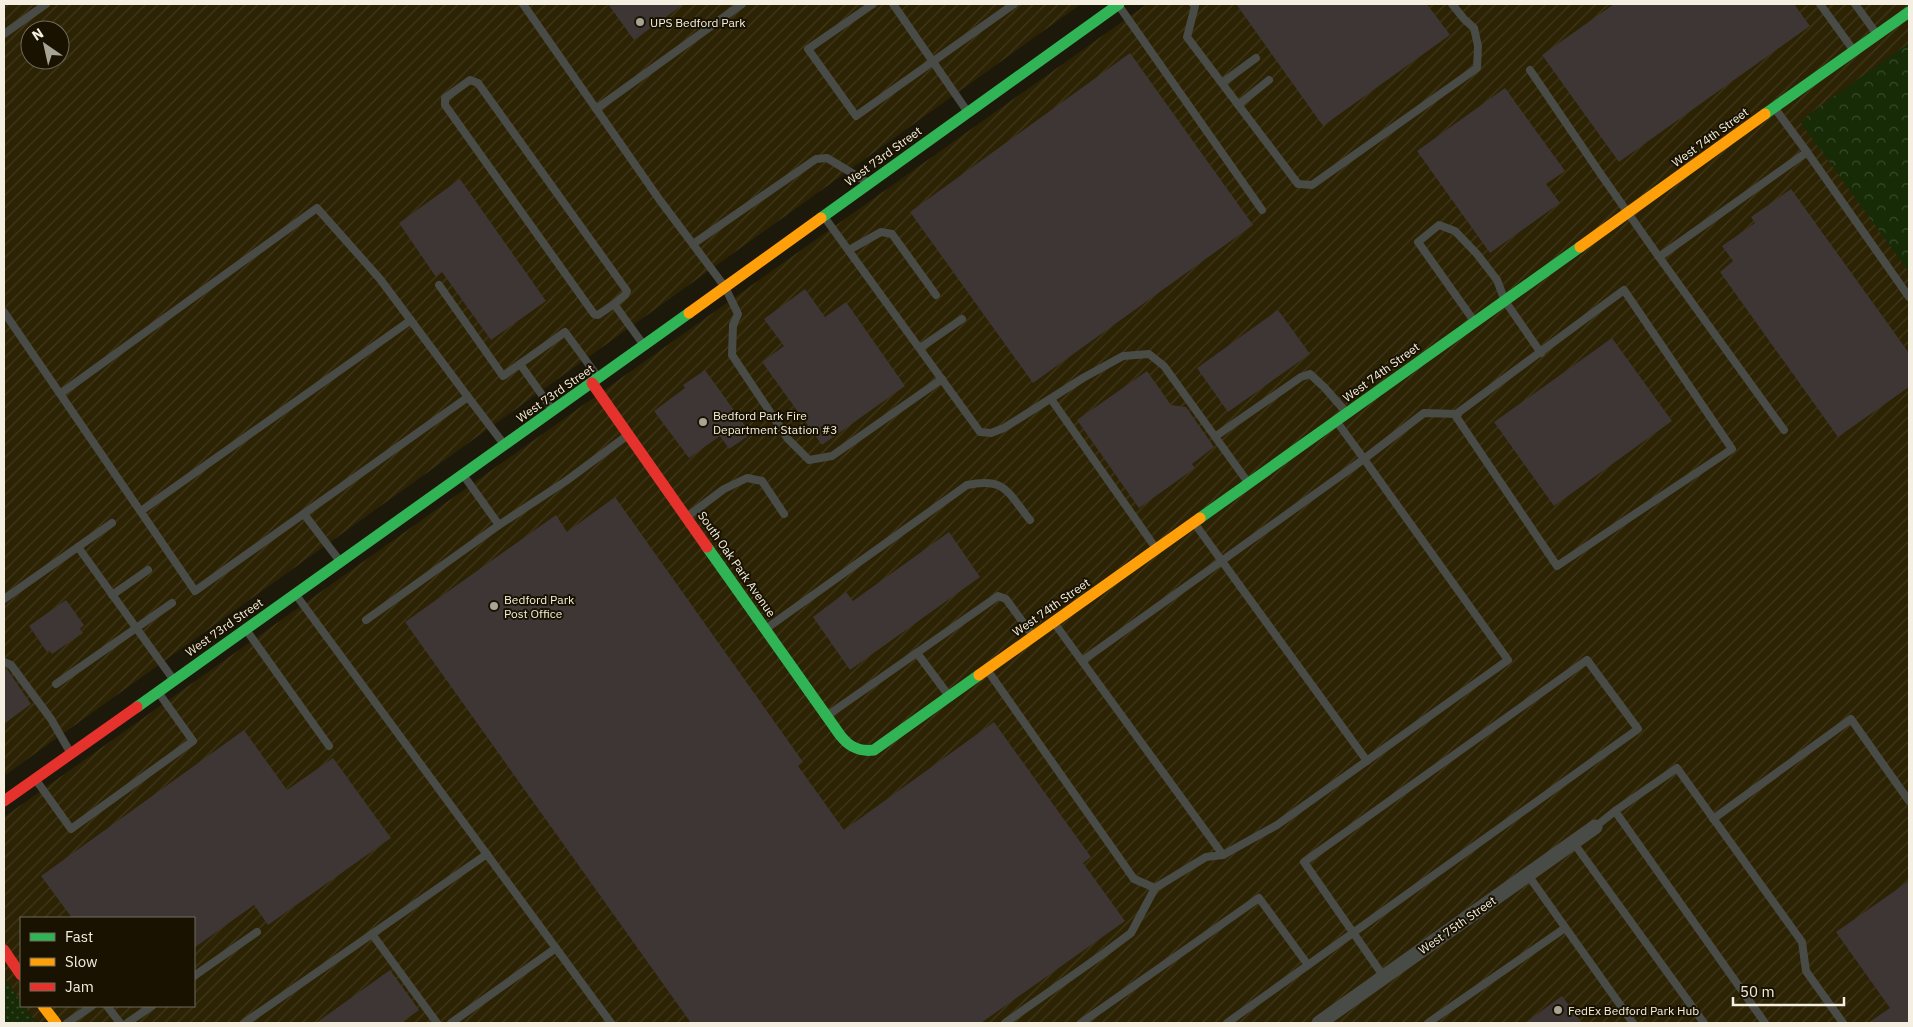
<svg xmlns="http://www.w3.org/2000/svg" width="1913" height="1027" font-family="'IBM Plex Sans',sans-serif">
<defs>
<pattern id="industrial-furrows" width="10" height="10" patternUnits="userSpaceOnUse" patternTransform="scale(1.25)"><rect width="10" height="10" fill="#2c2204"/><path d="M-1 1l2-2M0 10L10 0M9 11l2-2" fill="none" stroke="#41381c"/></pattern>
<pattern id="grass-dots" width="8" height="8" patternUnits="userSpaceOnUse" patternTransform="scale(1.25)"><rect width="8" height="8" fill="#172b07"/><path d="M2 2h.1M6 6h.1" fill="none" stroke="#394a2b" stroke-width="1.8" stroke-linecap="round"/></pattern>
<pattern id="forest-crowns" width="20" height="18" patternUnits="userSpaceOnUse" patternTransform="scale(1.25)"><rect width="20" height="18" fill="#172b07"/><path d="M2 6a3 3 0 1 1 6 0M12 15a3 3 0 1 1 6 0" fill="none" stroke="#394a2b"/></pattern>
</defs>
<rect width="100%" height="100%" fill="#1c180a"/>
<g fill="url(#industrial-furrows)" fill-rule="evenodd">
<path d="M4 4H1081L4 776ZM30 30H60V60H30Z"/>
<polygon points="1147,4 1909,4 1909,1023 36,1023 24,1006 194,1006 194,918 21,918 21,1002 4,977 4,817"/>
</g>
<polygon fill="url(#grass-dots)" points="4,977 21,1002 21,1006 24,1006 36,1023 4,1023"/>
<polygon fill="url(#forest-crowns)" points="1909,43 1909,272 1801,123 1809,114"/>
<g fill="#3e3635">
<polygon points="608,4 684,4 634,40"/>
<polygon points="1236,4 1427,4 1450,35 1323,126"/>
<polygon points="1614,4 1794,4 1810,26 1619,162 1542,55"/>
<polygon points="1130,53 1253,225 1033,383 910,212"/>
<polygon points="1505,88 1565,171 1546,184 1560,203 1490,253 1417,151"/>
<polygon points="460,179 546,301 491,340 442,272 436,277 399,223"/>
<polygon points="1791,189 1909,353 1909,387 1838,437 1720,272 1733,261 1722,246 1755,223 1751,217"/>
<polygon points="805,289 825,317 846,302 905,386 822,445 762,362 784,346 764,319"/>
<polygon points="1278,310 1310,354 1228,412 1197,368"/>
<polygon points="1612,338 1672,421 1554,506 1494,422"/>
<polygon points="705,370 751,434 729,449 720,436 689,458 654,411 685,388 683,385"/>
<polygon points="1147,371 1171,405 1186,407 1214,447 1192,464 1195,468 1139,508 1077,420"/>
<polygon points="615,497 803,762 798,766 844,830 994,722 1091,857 1083,863 1125,921 981,1023 691,1023 405,622 556,515 567,532"/>
<polygon points="949,532 980,577 850,670 813,617 846,592 853,601"/>
<polygon points="66,600 84,625 80,629 83,633 52,654 49,650 47,652 29,626"/>
<polygon points="4,668 7,669 31,704 4,724"/>
<polygon points="244,730 287,790 333,758 391,838 268,925 254,905 194,948 194,918 72,918 41,876"/>
<polygon points="1909,881 1909,1023 1868,1023 1890,1008 1836,932"/>
<polygon points="390,970 419,1010 401,1023 316,1023"/>
<polygon points="1562,996 1582,1023 1525,1023"/>
</g>
<g fill="none" stroke-linecap="round" stroke-linejoin="round">
<g stroke="#494b47" stroke-width="8">
<polyline points="523,4 659,199 725,287 738,314 733,325 732,355 788,439 809,460 832,456 942,379"/>
<polyline points="873,4 808,49 856,116 1014,4"/>
<polyline points="893,4 967,111"/>
<polyline points="1193,4 1195,6 1187,37 1298,184 1312,185 1477,68 1478,46 1474,28 1464,19 1452,4"/>
<polyline points="1820,4 1854,51"/>
<polyline points="1855,4 1876,33"/>
<polyline points="1119,6 1262,210"/>
<polyline points="4,34 46,4"/>
<polyline points="1530,70 1602,176 1659,257 1807,152 1776,110"/>
<polyline points="1222,83 1256,58"/>
<polyline points="1238,105 1269,80"/>
<polyline points="596,109 742,4"/>
<polyline points="1807,152 1909,297"/>
<polyline points="825,218 980,432 991,433 1004,428 1083,378 1123,356 1149,354 1164,366 1247,481"/>
<polyline points="693,244 816,159 827,158 867,182"/>
<polyline points="849,250 881,232 892,234 936,295"/>
<polyline points="1659,257 1784,430"/>
<polyline points="439,285 503,376 520,364"/>
<polygon points="1624,290 1732,449 1557,566 1455,415"/>
<polyline points="614,304 598,315 594,314 445,105 445,98 470,80 478,83 627,291 625,295 614,304 643,344"/>
<path d="M4 312C68 405 132 498 195 591L468 397 380 279 317 208 60 394"/>
<polyline points="1474,321 1418,242 1439,225 1455,231 1477,254 1497,280 1505,301 1541,353"/>
<polyline points="920,348 962,319"/>
<polyline points="468,397 503,443"/>
<polyline points="1051,399 1155,547"/>
<polyline points="552,409 520,364 565,332 598,377"/>
<polyline points="1216,436 1301,377 1310,374 1325,388 1346,412"/>
<polyline points="141,511 411,320"/>
<polyline points="304,514 339,560"/>
<polyline points="688,516 724,489 747,478 762,481 784,514"/>
<polyline points="1195,524 1367,761"/>
<polyline points="499,525 566,481 628,435"/>
<polyline points="78,547 173,679"/>
<polyline points="112,595 148,570"/>
<polyline points="296,595 611,1023"/>
<polyline points="4,599 112,523"/>
<polyline points="366,620 499,525 464,476"/>
<path d="M767 628 967 485C1006 477 1007 492 1030 520"/>
<polyline points="247,631 329,746"/>
<polyline points="917,653 949,696"/>
<polyline points="1082,661 1364,459 1337,422"/>
<polyline points="4,662 11,665 51,719 70,752"/>
<polyline points="988,671 1134,879 1155,888"/>
<polyline points="56,684 172,603"/>
<polyline points="828,715 998,596 1006,599 1033,636"/>
<polyline points="36,780 71,829 193,741 158,692"/>
<polyline points="1615,811 1677,768 1802,942 1806,971 1843,1023"/>
<polyline points="1713,819 1851,719 1909,801"/>
<polyline points="1595,827 1615,811 1765,1023"/>
<polyline points="1573,842 1704,1023"/>
<polyline points="1223,855 1277,825 1508,660 1364,459 1424,413 1458,414"/>
<polyline points="1528,875 1633,1023"/>
<polyline points="372,934 437,1023"/>
<polyline points="194,976 257,932"/>
<polyline points="107,1006 120,1023"/>
<polyline points="67,1023 92,1006"/>
<polyline points="127,1023 152,1006"/>
<polyline points="244,1023 487,854"/>
<polyline points="451,1023 556,948"/>
<polyline points="1005,1023 1103,954 1131,933 1155,888 1206,857 1223,855 1055,624"/>
<polyline points="1081,1023 1259,898 1308,965"/>
<polyline points="1227,1023 1638,729 1587,660 1304,862 1384,977"/>
<polyline points="1428,1023 1565,928"/>
</g>
<polyline stroke="#494b47" stroke-width="15" points="1319,1023 1595,827"/>
<g stroke="#30b455" stroke-width="11">
<polyline points="1765,114 1909,12"/>
<polyline points="821,218 1119,4"/>
<polyline points="1200,518 1580,247"/>
<path d="M707 547 840 735C849 747 859 752 874 750L979 675"/>
<polyline points="137,707 689,313"/>
</g>
<g stroke="#ff9f0a" stroke-width="11">
<polyline points="1580,247 1765,114"/>
<polyline points="689,313 821,218"/>
<polyline points="979,675 1200,518"/>
<polyline points="43,1006 56,1023"/>
</g>
<g stroke="#e5322d" stroke-width="11">
<polyline points="592,383 707,547"/>
<polyline points="4,801 137,707"/>
<polyline points="4,950 21,975"/>
</g>
</g>
<g fill="#a8a495" stroke="#191200" stroke-width="2">
<circle cx="640" cy="22" r="5"/>
<circle cx="703" cy="422" r="5"/>
<circle cx="494" cy="606" r="5"/>
<circle cx="1558" cy="1010" r="5"/>
</g>
<g text-anchor="middle" dominant-baseline="central" stroke-width="4" stroke-linejoin="round" paint-order="stroke">
<g font-size="12" fill="#f4efe0" stroke="#191200" text-anchor="start">
<text x="650" y="22">UPS Bedford Park</text>
<text x="713" y="415">Bedford Park Fire<tspan x="713" dy="14">Department Station #3</tspan></text>
<text x="504" y="599">Bedford Park<tspan x="504" dy="14">Post Office</tspan></text>
<text x="1568" y="1010">FedEx Bedford Park Hub</text>
</g>
<g font-size="12" fill="#f4efe0" stroke="#191200">
<text transform="translate(1710 137) rotate(-36)">West 74th Street</text>
<text transform="translate(883 156) rotate(-36)">West 73rd Street</text>
<text transform="translate(1381 372) rotate(-36)">West 74th Street</text>
<text transform="translate(555 393) rotate(-35)">West 73rd Street</text>
<text transform="translate(737 564) rotate(55)">South Oak Park Avenue</text>
<text transform="translate(1051 607) rotate(-35)">West 74th Street</text>
<text transform="translate(224 627) rotate(-35)">West 73rd Street</text>
<text transform="translate(1457 925) rotate(-35)">West 75th Street</text>
</g>
</g>
<rect width="1913" height="1027" fill="none" stroke="#f4efe0" stroke-width="10"/>
<rect x="20" y="917" width="175" height="90" fill="#191200" stroke="#716a5a"/>
<rect x="30" y="933" width="25" height="8" fill="#30b455" stroke="#716a5a"/>
<text x="65" y="942" font-size="15" fill="#f4efe0">Fast</text>
<rect x="30" y="958" width="25" height="8" fill="#ff9f0a" stroke="#716a5a"/>
<text x="65" y="967" font-size="15" fill="#f4efe0">Slow</text>
<rect x="30" y="983" width="25" height="8" fill="#e5322d" stroke="#716a5a"/>
<text x="65" y="992" font-size="15" fill="#f4efe0">Jam</text>
<g transform="translate(45 45) rotate(326)"><circle r="24" fill="#191200" stroke="#716a5a"/>
<path d="M0-4L9 19L0 12L-9 19Z" fill="#a8a495"/>
<text y="-8" font-size="14" font-weight="bold" text-anchor="middle" fill="#f4efe0">N</text>
</g>
<path d="M1733 997v8h111v-8" fill="none" stroke="#f4efe0" stroke-width="2.5"/>
<text x="1740" y="997" font-size="15" fill="#f4efe0" stroke="#191200" stroke-width="4" paint-order="stroke">50 m</text>
</svg>
